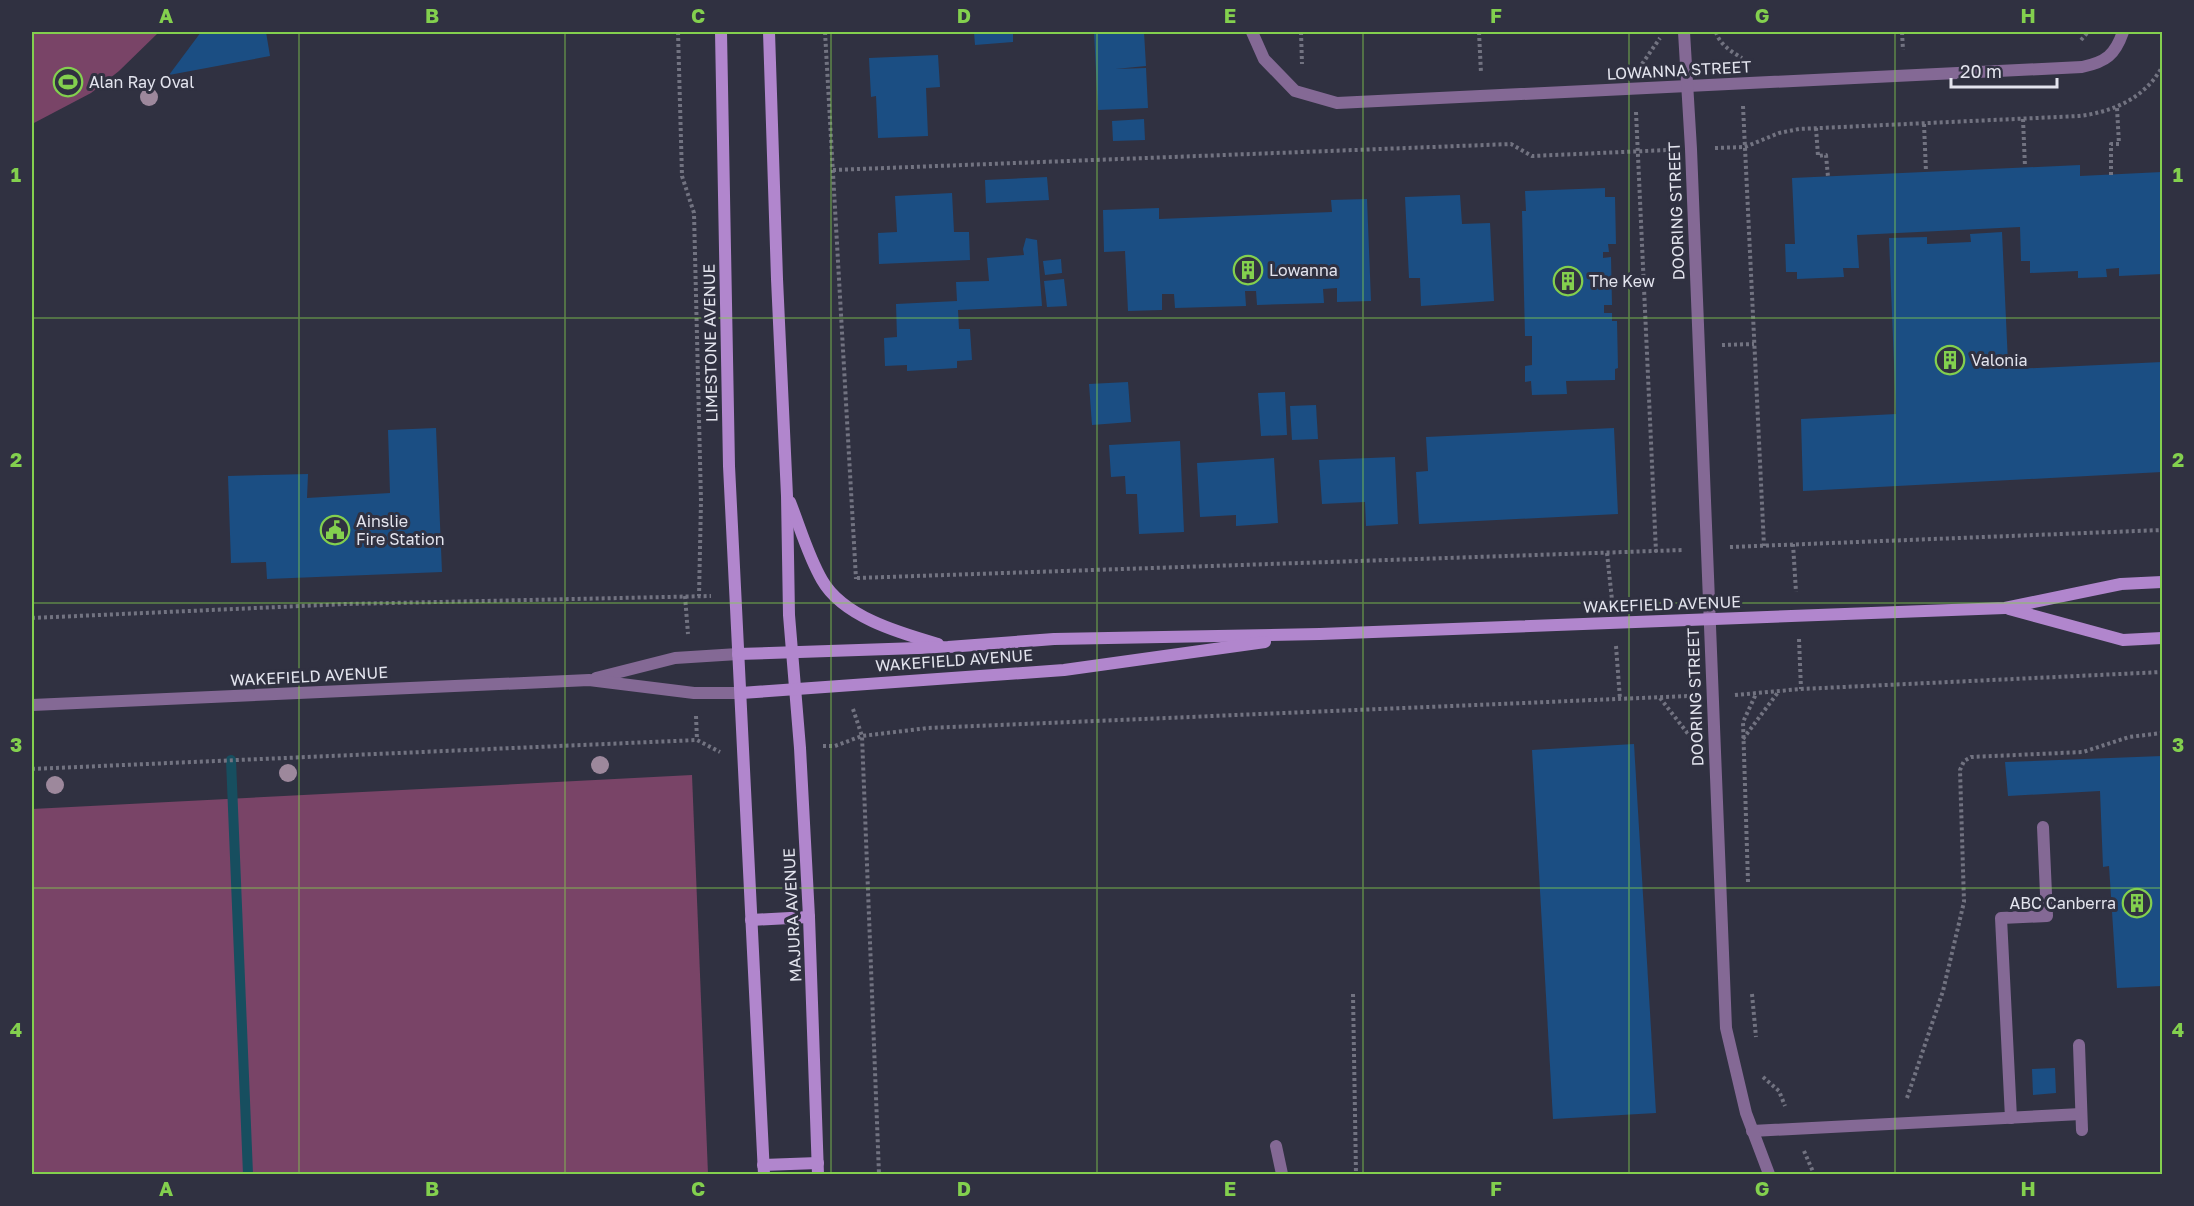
<svg xmlns="http://www.w3.org/2000/svg" width="2194" height="1206" font-family="'Golos Text',sans-serif">
<rect width="100%" height="100%" fill="#303141"/>
<g fill="#794467">
<polygon points="32,32 159,32 119,71 91,93 32,124"/>
<polygon points="692,775 708,1174 32,1174 32,809"/>
</g>
<g fill="none" stroke-linecap="round" stroke-linejoin="round">
<polyline stroke="#174e5f" stroke-width="10" points="231,760 248,1174"/>
</g>
<g fill="#1b4e83">
<polygon points="201,32 266,32 270,56 169,75"/>
<polygon points="974,32 1013,32 1013,42 975,45"/>
<polygon points="1094,32 1144,32 1146,66 1115,69 1146,68 1148,108 1098,110"/>
<polygon points="938,55 940,87 926,88 928,136 878,138 876,96 871,97 869,58"/>
<polygon points="1144,119 1145,140 1113,141 1112,121"/>
<polygon points="2080,165 2080,176 2162,172 2162,274 2119,276 2119,268 2106,269 2107,277 2078,278 2078,271 2030,273 2030,261 2021,261 2020,227 1857,235 1859,268 1843,268 1844,277 1797,279 1797,272 1786,272 1785,244 1795,244 1792,178"/>
<polygon points="1047,177 1049,200 986,203 985,180"/>
<polygon points="1605,188 1605,197 1615,197 1616,244 1608,244 1609,252 1603,252 1603,258 1611,257 1612,305 1604,305 1604,313 1612,313 1612,321 1617,321 1618,368 1615,369 1615,380 1566,381 1567,394 1532,395 1531,381 1525,382 1525,366 1532,365 1532,336 1525,336 1522,211 1526,211 1525,191"/>
<polygon points="952,193 954,232 969,232 970,260 879,264 878,233 897,232 895,196"/>
<polygon points="1460,195 1462,224 1490,223 1494,301 1421,306 1420,278 1409,278 1405,197"/>
<polygon points="1367,199 1371,301 1337,302 1337,288 1323,289 1324,303 1257,305 1256,291 1245,291 1246,306 1175,308 1174,294 1162,294 1162,310 1128,311 1125,251 1104,252 1103,210 1159,208 1159,219 1332,212 1331,200"/>
<polygon points="2002,232 2008,363 2015,369 2162,362 2162,472 1803,491 1801,419 1896,414 1889,238 1927,237 1927,244 1971,242 1970,234"/>
<polygon points="1026,238 1037,240 1042,306 958,310 959,329 970,329 972,360 957,361 957,368 907,371 907,365 885,366 884,338 897,337 896,304 957,301 956,282 989,281 987,258 1024,255 1023,249"/>
<polygon points="1061,259 1062,273 1045,275 1043,261"/>
<polygon points="1064,279 1067,306 1047,307 1044,281"/>
<polygon points="1128,382 1131,422 1092,425 1089,384"/>
<polygon points="1285,392 1287,435 1261,436 1258,393"/>
<polygon points="1316,405 1318,439 1292,440 1290,406"/>
<polygon points="436,428 442,572 267,579 266,562 231,563 228,476 308,474 307,498 390,493 388,430"/>
<polygon points="1614,428 1618,514 1419,524 1416,472 1428,471 1426,437"/>
<polygon points="1180,441 1184,532 1139,534 1137,494 1126,494 1125,476 1111,477 1109,445"/>
<polygon points="1395,457 1398,524 1366,526 1365,502 1322,504 1319,460"/>
<polygon points="1274,458 1278,523 1236,526 1236,515 1200,517 1197,463"/>
<polygon points="1634,744 1656,1113 1553,1119 1532,750"/>
<polygon points="2162,756 2162,986 2117,988 2109,866 2103,867 2100,791 2008,796 2005,762"/>
<polygon points="2055,1068 2056,1093 2033,1095 2032,1069"/>
</g>
<g fill="none" stroke-linecap="round" stroke-linejoin="round">
<g stroke="#727381" stroke-width="4" stroke-dasharray="3 3" stroke-linecap="butt">
<polyline points="678,32 682,176 694,213 701,501 699,596"/>
<polyline points="825,32 856,579"/>
<polyline points="1301,32 1302,64"/>
<polyline points="1479,32 1481,73"/>
<path d="M1716 32C1719 44 1732 52 1742 58"/>
<polyline points="1902,32 1903,50"/>
<polyline points="2081,40 2088,32"/>
<polyline points="1642,64 1660,38"/>
<polyline points="1743,106 1764,546"/>
<polyline points="1636,112 1656,552"/>
<polyline points="2023,119 2025,167"/>
<polyline points="1924,124 1926,172"/>
<polyline points="1816,128 1818,156 1826,155 1828,177"/>
<path d="M1715 148 1745 147 1779 133 1799 129 2079 116C2113 112 2145 98 2162 67"/>
<polyline points="833,170 1511,144 1532,156 1668,150"/>
<polyline points="2111,175 2111,144 2119,144 2117,108"/>
<polyline points="1722,345 1754,344"/>
<polyline points="1793,544 1796,592"/>
<polyline points="1730,547 2162,530"/>
<polyline points="1607,553 1612,600"/>
<polyline points="857,578 1683,550"/>
<polyline points="685,596 688,634"/>
<polyline points="32,618 346,604 711,596"/>
<polyline points="1799,639 1801,689"/>
<polyline points="1616,646 1620,699"/>
<polyline points="1735,695 1801,689 2162,672"/>
<polyline points="1660,698 1689,735"/>
<polyline points="853,709 862,736 879,1174"/>
<polyline points="696,716 697,740"/>
<polyline points="1743,739 1779,691"/>
<polyline points="823,746 835,746 862,736 928,728 1689,696"/>
<polyline points="32,769 697,740 720,752"/>
<polyline points="1748,882 1743,722 1756,694"/>
<polyline points="1353,994 1356,1174"/>
<polyline points="1752,994 1756,1037"/>
<polyline points="1763,1077 1779,1091 1785,1106"/>
<polyline points="1907,1098 1943,991 1964,902 1960,770 1964,761 1971,757 2083,752 2129,737 2162,733"/>
<polyline points="1804,1151 1814,1174"/>
</g>
<g stroke="#846995" stroke-width="12">
<polyline points="2079,1045 2082,1130"/>
<polyline points="2011,1118 2001,918 2047,916 2043,827"/>
<polyline points="1752,1131 2081,1114"/>
</g>
<g stroke="#846995" stroke-width="12">
<path d="M1252 32 1264 59 1295 91 1337 103 2082 67C2106 62 2115 55 2123 32"/>
<polyline points="1684,32 1691,149 1726,1028 1746,1113 1769,1174"/>
<polyline points="596,678 675,658 738,654"/>
<polyline points="32,705 589,680 694,693 741,693"/>
<polyline points="1276,1146 1282,1174"/>
</g>
<g stroke="#b186cd" stroke-width="12">
<polyline points="721,32 729,466 764,1174"/>
<polyline points="769,32 777,279 787,496 789,615 800,748 809,917 818,1174"/>
<path d="M790 502C800 527 808 556 822 580 843 617 900 633 938 644"/>
<polyline points="2009,609 2123,640 2162,638"/>
<polyline points="738,654 948,647 1054,639 1320,634 2005,608 2121,584 2162,582"/>
<polyline points="741,693 1064,670 1265,642"/>
<polyline points="751,920 809,917"/>
<polyline points="763,1165 818,1163"/>
</g>
</g>
<g fill="#9d889c">
<circle cx="149" cy="97" r="9"/>
<circle cx="600" cy="765" r="9"/>
<circle cx="288" cy="773" r="9"/>
<circle cx="55" cy="785" r="9"/>
</g>
<path fill="none" stroke="#83d04e" stroke-width="1.5" stroke-opacity="0.55" d="M299 32V1174M565 32V1174M831 32V1174M1097 32V1174M1363 32V1174M1629 32V1174M1895 32V1174M32 318H2162M32 603H2162M32 888H2162"/>
<defs>
<g id="stadium-ring" transform="scale(1.5)"><circle r="9.5" fill="#303141" stroke="#83d04e" stroke-width="1.5"/><path d="M0-5a6.5 5 0 1 0 0 10a6.5 5 0 1 0 0-10ZM-3.5-1.8h7v3.6h-7Z" fill="#83d04e"/></g>
<g id="building-ring" transform="scale(1.5)"><circle r="9.5" fill="#303141" stroke="#83d04e" stroke-width="1.5"/><path d="M-4-6H4V6H1V3H-1V6H-4ZM-2.5-4.3h1.7v1.8h-1.7ZM.8-4.3h1.7v1.8H.8ZM-2.5-1h1.7V.8h-1.7ZM.8-1h1.7V.8H.8Z" fill="#83d04e"/></g>
<g id="civic-ring" transform="scale(1.5)"><circle r="9.5" fill="#303141" stroke="#83d04e" stroke-width="1.5"/><path d="M-.6-6.5H3V-4.5H.6V-3L4-1V1h2V6H-6V1h2V-1L-.6-3ZM-1.2 2.5V6h2.4V2.5Z" fill="#83d04e"/></g>
</defs>
<g fill-rule="evenodd">
<use href="#stadium-ring" x="68" y="82"/>
<use href="#building-ring" x="1248" y="270"/>
<use href="#building-ring" x="1568" y="281"/>
<use href="#building-ring" x="1950" y="360"/>
<use href="#civic-ring" x="335" y="530"/>
<use href="#building-ring" x="2137" y="903"/>
</g>
<g text-anchor="middle" dominant-baseline="central" stroke-width="6" stroke-linejoin="round" paint-order="stroke">
<g font-size="16" fill="#e3e4ee" stroke="#303141">
<text transform="translate(1679 70) rotate(-3)">LOWANNA STREET</text>
<text transform="translate(1676 211) rotate(-92)">DOORING STREET</text>
<text transform="translate(710 343) rotate(-91)">LIMESTONE AVENUE</text>
<text transform="translate(1662 604) rotate(-2)">WAKEFIELD AVENUE</text>
<text transform="translate(954 660) rotate(-4)">WAKEFIELD AVENUE</text>
<text transform="translate(309 676) rotate(-3)">WAKEFIELD AVENUE</text>
<text transform="translate(1695 697) rotate(-92)">DOORING STREET</text>
<text transform="translate(792 915) rotate(-93)">MAJURA AVENUE</text>
</g>
<g font-size="16" fill="#e3e4ee" stroke="#303141" text-anchor="start">
<text x="89" y="82">Alan Ray Oval</text>
<text x="1269" y="270">Lowanna</text>
<text x="1589" y="281">The Kew</text>
<text x="1971" y="360">Valonia</text>
<text x="356" y="521">Ainslie<tspan x="356" dy="18">Fire Station</tspan></text>
<text x="2116" y="903" text-anchor="end">ABC Canberra</text>
</g>
</g>
<rect width="2194" height="1206" fill="none" stroke="#303141" stroke-width="66"/>
<path d="M1951 78v9h106v-9" fill="none" stroke="#e3e4ee" stroke-width="3"/>
<text x="1960" y="78" font-size="18" fill="#e3e4ee" stroke="#303141" stroke-width="4.5" paint-order="stroke">20 m</text>
<rect x="33" y="33" width="2128" height="1140" fill="none" stroke="#83d04e" stroke-width="2"/>
<g font-size="20" text-anchor="middle" font-weight="bold" fill="#83d04e">
<text x="166" y="23">A</text>
<text x="432" y="23">B</text>
<text x="698" y="23">C</text>
<text x="964" y="23">D</text>
<text x="1230" y="23">E</text>
<text x="1496" y="23">F</text>
<text x="1762" y="23">G</text>
<text x="2028" y="23">H</text>
<text x="16" y="182">1</text>
<text x="2178" y="182">1</text>
<text x="16" y="467">2</text>
<text x="2178" y="467">2</text>
<text x="16" y="752">3</text>
<text x="2178" y="752">3</text>
<text x="16" y="1037">4</text>
<text x="2178" y="1037">4</text>
<text x="166" y="1196">A</text>
<text x="432" y="1196">B</text>
<text x="698" y="1196">C</text>
<text x="964" y="1196">D</text>
<text x="1230" y="1196">E</text>
<text x="1496" y="1196">F</text>
<text x="1762" y="1196">G</text>
<text x="2028" y="1196">H</text>
</g>
</svg>
